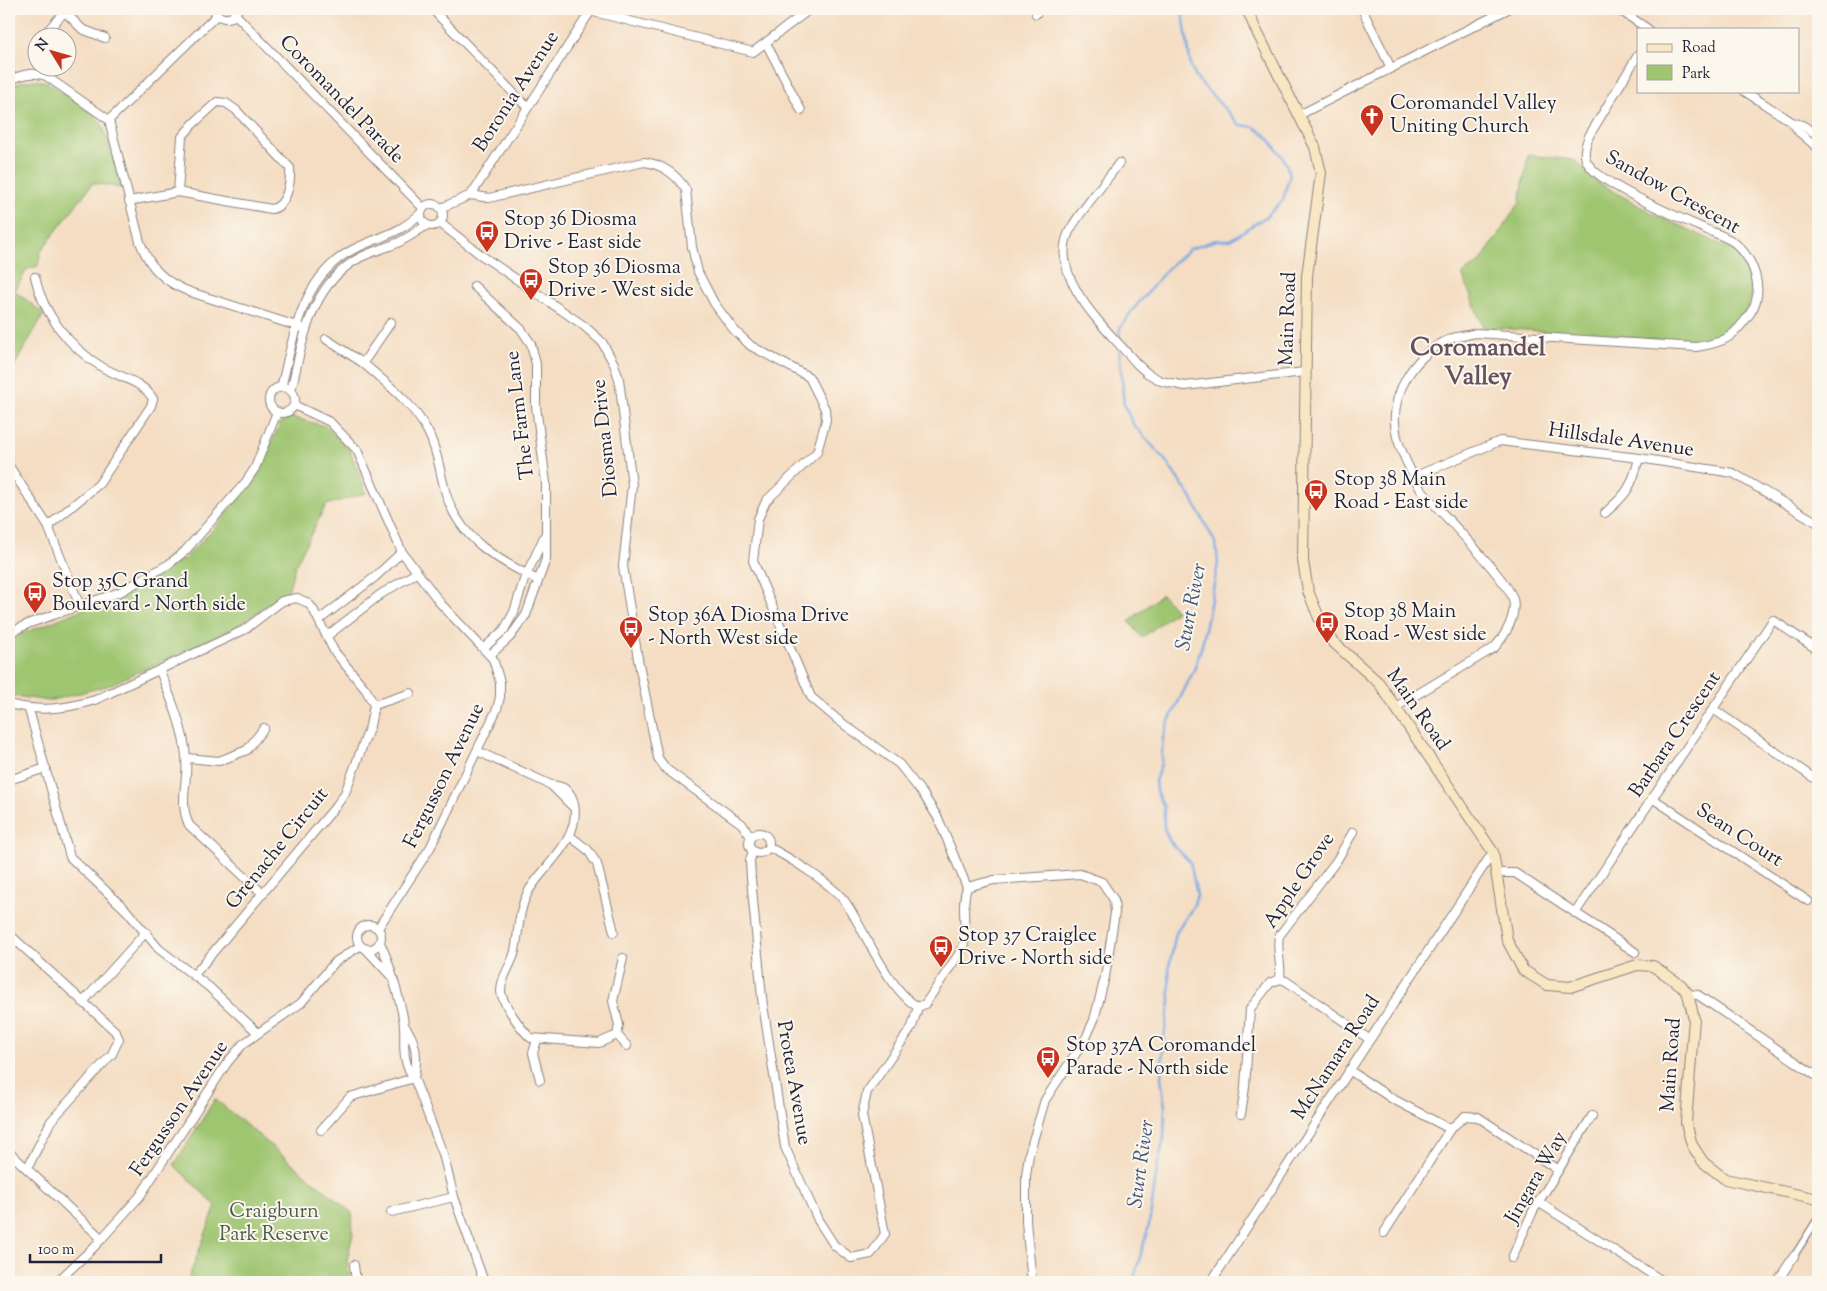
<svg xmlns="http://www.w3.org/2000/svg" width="1827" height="1291" font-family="'Sorts Mill Goudy',serif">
<rect width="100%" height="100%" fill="#fbf7ec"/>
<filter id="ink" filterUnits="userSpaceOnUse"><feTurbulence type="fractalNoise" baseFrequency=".02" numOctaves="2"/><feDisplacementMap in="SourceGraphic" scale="10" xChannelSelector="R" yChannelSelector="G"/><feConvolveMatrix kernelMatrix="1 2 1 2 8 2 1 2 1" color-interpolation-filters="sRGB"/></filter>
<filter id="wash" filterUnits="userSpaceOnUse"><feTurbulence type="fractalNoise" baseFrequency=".0096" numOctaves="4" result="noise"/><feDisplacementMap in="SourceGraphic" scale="20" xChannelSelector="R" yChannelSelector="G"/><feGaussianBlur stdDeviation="1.12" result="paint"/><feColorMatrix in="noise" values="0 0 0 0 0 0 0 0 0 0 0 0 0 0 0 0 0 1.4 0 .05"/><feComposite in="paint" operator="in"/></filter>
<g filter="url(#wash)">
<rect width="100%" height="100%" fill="#f4ddc2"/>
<g fill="#9ec570" stroke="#607456">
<polygon points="36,80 47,82 93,113 103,126 122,188 93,183 41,251 38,266 27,269 15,291 44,314 9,375 9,86 24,81"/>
<polygon points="1528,155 1575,160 1597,182 1654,214 1733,250 1746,267 1751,283 1752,294 1747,309 1736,325 1729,332 1712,340 1693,342 1483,327 1462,274 1480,262 1520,202"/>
<polygon points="291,417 325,426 350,450 366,493 326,505 295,566 288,591 231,630 107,686 48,701 9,695 9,639 136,588 184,559 223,519 257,474 281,422"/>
<polygon points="1162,594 1176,611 1142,638 1129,621"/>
<polygon points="215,1099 352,1213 353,1234 347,1260 350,1282 187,1282 216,1206 174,1165"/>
</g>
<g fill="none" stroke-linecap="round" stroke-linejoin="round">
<g stroke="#79a7e2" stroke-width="2.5">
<polyline points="1119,342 1120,328 1131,312 1168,268 1190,249 1216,240 1230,240 1267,216 1283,200 1290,174 1284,159 1266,135 1254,127 1240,125 1196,78 1191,67 1184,20 1180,9"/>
<polyline points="1119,347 1124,405 1133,424 1165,460 1192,499 1216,544 1218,564 1202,645 1194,670 1168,723 1163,738 1161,764 1155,781 1156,791 1164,807 1164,828 1170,842 1190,862 1197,895 1193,907 1176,933 1169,967 1170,1002 1164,1037 1161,1077 1165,1107 1164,1138 1157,1169 1149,1225 1133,1282"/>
</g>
</g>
</g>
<g filter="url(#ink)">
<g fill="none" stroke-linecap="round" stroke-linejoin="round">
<g stroke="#8b807e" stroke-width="8">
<polyline id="pedestrian" points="1794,1256 1818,1218"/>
</g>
<g stroke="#8b807e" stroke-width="10">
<g id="minor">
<path d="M214 9C217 17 224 20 232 17L238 9"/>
<polyline points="432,9 527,107"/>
<polyline points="1362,9 1391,68"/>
<polyline points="1618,9 1648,29"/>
<polyline points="590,11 753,52 810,9"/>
<polyline points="65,12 82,29 105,38"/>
<polyline points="1036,14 1039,9"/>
<polyline points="236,15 423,208"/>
<polyline points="41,38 67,9"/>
<polyline points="766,43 801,110"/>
<path d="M9 80C22 75 32 71 46 76L109 120 140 242C150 268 164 282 190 292L306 329"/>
<polyline points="1744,91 1792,122 1802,125 1818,135"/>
<polyline points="1301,114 1508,9"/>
<polyline points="109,120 217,15"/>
<polyline points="1792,122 1799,132 1818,148"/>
<path d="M1119 163C1105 183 1079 212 1069 232 1047 278 1110 332 1137 364L1147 373 1161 381 1185 386 1304 372"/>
<polyline points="471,195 592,9"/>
<path d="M129 201 178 192 271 209C287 207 291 182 290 168L236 110 226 103 217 102 193 124 182 137 178 192"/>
<circle cx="432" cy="215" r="11"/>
<path d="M441 208 471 195 489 198 644 162C662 164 677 175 686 190L692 247 698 272 714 303 734 330 751 346 809 377 825 409 826 420 817 452 766 501 758 519 753 561 811 697 838 720 899 764 923 794 938 818 967 887"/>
<polyline points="440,223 481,255 583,325 602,342 614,364 619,379 632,485 623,566 638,659 658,758 666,769 742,824 751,837"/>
<path d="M35 277C43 314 70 348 102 367 118 377 143 381 153 399L151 406 99 484 48 526"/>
<polyline points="474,286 521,329 531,344 536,364 536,406 546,483 546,559 526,615 510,637 490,655"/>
<path d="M391 322 363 363C387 384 413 403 428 432 438 451 440 474 446 494 460 540 498 560 538 580"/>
<polyline points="326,339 363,363"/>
<circle cx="282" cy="400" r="13"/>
<path d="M281 388C294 336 301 276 354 249 380 236 398 235 421 213"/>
<path d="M291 391C303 340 310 284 361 257 373 251 386 248 397 243 407 239 417 231 427 225"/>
<polyline points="294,405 330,422 357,450 402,552 441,604 493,659 500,682 500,697 497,709 430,848 378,928"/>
<polyline points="9,466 48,526 80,606"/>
<polyline points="1413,477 1500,441 1639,458 1733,473 1818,523"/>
<path d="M1605 513C1627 494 1632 487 1639 458"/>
<polyline points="319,620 375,577 402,552"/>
<polyline points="9,633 30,623 120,592 169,564 185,551 245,483 255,468 277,412"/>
<polyline points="327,636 381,594 416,573"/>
<polyline points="484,648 504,630 514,612 524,580 545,535"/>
<path d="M160 671C171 699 183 726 186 756 189 781 178 801 189 825L263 894"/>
<path d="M9 704C39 712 65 709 95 700L244 630 282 601 297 598 308 603 313 609 334 651 366 690 374 705 370 726 345 793 336 806 194 975"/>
<polyline points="374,705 411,693"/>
<path d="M1396 707 1494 648C1505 636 1517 616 1513 599 1509 581 1438 509 1421 490 1412 474 1402 455 1397 437 1387 396 1414 353 1453 338 1460 336 1469 335 1476 333L1696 347C1725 343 1734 337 1751 312 1765 290 1754 260 1736 244 1728 237 1714 233 1705 229 1680 218 1602 185 1589 165 1582 156 1585 146 1589 136L1638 55"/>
<polyline points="1713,709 1818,781"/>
<polyline points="29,710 70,857 126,910 159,949 209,987 258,1033"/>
<polyline points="477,751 551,785 573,807"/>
<polyline points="187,758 219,761 247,750 264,728"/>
<polyline points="9,780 46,768"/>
<path d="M551 785C564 786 571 790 574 804 581 840 544 865 528 892 518 911 519 931 515 951 512 965 501 976 501 991 501 1001 522 1031 531 1038L599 1043 617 1035 619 1025 613 1001 623 958"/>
<polyline points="1652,798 1808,901"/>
<circle cx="759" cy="843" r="10"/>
<polyline points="570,836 588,850 597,864 614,932"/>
<path d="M768 847C787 856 834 885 846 903 865 931 889 991 918 1007"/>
<polyline points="753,851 750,860 751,878 762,998 785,1147 818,1220 834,1245 851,1258 871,1254 885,1234 862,1115 867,1092 912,1027 918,1007"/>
<polyline points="1498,873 1515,873 1635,952"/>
<polyline points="967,887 994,880 1080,874 1102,882 1114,900 1115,913 1105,977 1094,1020 1086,1038 1045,1100 1029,1154 1026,1176 1026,1222 1032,1282"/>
<polyline points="1575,913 1773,620 1818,650"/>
<circle cx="369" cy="937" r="12"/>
<polyline points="9,934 115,1031 119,1039 112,1054 51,1121 27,1169"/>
<path d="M380 943C388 957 403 1010 404 1025 405 1045 401 1061 414 1078L443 1154 454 1197 484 1282"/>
<polyline points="366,949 391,976"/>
<path d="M1280 979C1282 964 1276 949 1279 936L1337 860 1353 832"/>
<polyline points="1688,994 1698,995 1818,1077"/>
<polyline points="83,1002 146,932"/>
<path d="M918 1007 925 1004 963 948C968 928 960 907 967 887"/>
<path d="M404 1025C417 1042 418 1057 414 1078"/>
<polyline points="617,1035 627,1046"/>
<polyline points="537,1040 533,1053 540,1080"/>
<polyline points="1349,1070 1391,1098 1450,1129 1384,1233"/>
<polyline points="1241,1114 1245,1087 1250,1009 1270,983 1280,979 1286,981 1369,1039"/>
<polyline points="1450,1129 1465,1116 1478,1117 1558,1170"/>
<polyline points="321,1130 350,1097 414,1078"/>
<polyline points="9,1152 102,1239"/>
<polyline points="1538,1202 1664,1282"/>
<polyline points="391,1212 454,1197"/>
<polyline points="1512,1258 1533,1211 1592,1116"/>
<polyline points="354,1265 356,1282"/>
<polyline points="57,1282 95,1246 140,1196 227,1063 243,1044 301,1003 335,962 360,946"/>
<polyline points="1211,1282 1493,852"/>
<polyline points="1777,1282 1794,1256"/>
</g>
</g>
<g stroke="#8b807e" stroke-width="12">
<polyline id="secondary" points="1247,9 1255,28 1315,147 1321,173 1307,276 1303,561 1308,591 1324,630 1333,642 1379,683 1493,852 1507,940 1523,970 1547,985 1570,987 1637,965 1653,966 1681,985 1688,994 1694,1019 1686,1123 1692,1145 1703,1162 1725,1179 1818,1199"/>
</g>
<use href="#pedestrian" stroke="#fff" stroke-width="5.5"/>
<use href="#minor" stroke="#fff" stroke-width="8"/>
<use href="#secondary" stroke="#f9e7c3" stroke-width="10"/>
</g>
</g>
<defs>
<g id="church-pin" transform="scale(1.25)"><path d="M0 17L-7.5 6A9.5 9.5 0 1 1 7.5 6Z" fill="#c8321e" stroke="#fbf7ec"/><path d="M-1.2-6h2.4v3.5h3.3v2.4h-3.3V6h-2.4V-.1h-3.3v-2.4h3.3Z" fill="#fff"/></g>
<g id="bus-pin" transform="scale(1.25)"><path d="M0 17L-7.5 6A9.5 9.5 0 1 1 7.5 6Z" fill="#c8321e" stroke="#fbf7ec"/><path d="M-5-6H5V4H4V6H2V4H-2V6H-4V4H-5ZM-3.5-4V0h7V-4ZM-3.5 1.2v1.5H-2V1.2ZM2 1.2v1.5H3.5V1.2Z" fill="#fff"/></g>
</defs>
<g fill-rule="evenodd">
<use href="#church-pin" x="1372" y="116"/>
<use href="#bus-pin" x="487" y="232"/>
<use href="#bus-pin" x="531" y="280"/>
<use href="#bus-pin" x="1316" y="491"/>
<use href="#bus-pin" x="35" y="593"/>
<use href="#bus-pin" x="1327" y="623"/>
<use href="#bus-pin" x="631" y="628"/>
<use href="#bus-pin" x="941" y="947"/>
<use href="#bus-pin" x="1048" y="1058"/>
</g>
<g text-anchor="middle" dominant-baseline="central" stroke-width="4" stroke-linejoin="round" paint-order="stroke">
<g font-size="20" fill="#22223b" stroke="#fbf7ec">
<text transform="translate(517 92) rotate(-57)">Boronia Avenue</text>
<text transform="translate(341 100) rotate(46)">Coromandel Parade</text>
<text transform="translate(1672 193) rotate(29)">Sandow Crescent</text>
<text transform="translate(1289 319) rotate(-88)">Main Road</text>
<text transform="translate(521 415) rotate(-97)">The Farm Lane</text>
<text transform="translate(606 438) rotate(-96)">Diosma Drive</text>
<text transform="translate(1621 441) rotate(8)">Hillsdale Avenue</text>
<text transform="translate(1417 710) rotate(55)">Main Road</text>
<text transform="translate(1676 735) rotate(-56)">Barbara Crescent</text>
<text transform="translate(445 776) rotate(-64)">Fergusson Avenue</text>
<text transform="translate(1739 836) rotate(33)">Sean Court</text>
<text transform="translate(278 849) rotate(-51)">Grenache Circuit</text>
<text transform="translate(1300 881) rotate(-56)">Apple Grove</text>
<text transform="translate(1337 1058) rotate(-57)">McNamara Road</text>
<text transform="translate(1672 1065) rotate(-86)">Main Road</text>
<text transform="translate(793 1083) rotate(80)">Protea Avenue</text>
<text transform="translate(180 1109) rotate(-56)">Fergusson Avenue</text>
<text transform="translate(1537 1178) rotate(-60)">Jingara Way</text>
</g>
<g font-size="20" fill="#22223b" stroke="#fbf7ec" text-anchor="start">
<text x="1390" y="104">Coromandel Valley<tspan x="1390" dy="23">Uniting Church</tspan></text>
<text x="504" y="220">Stop 36 Diosma<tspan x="504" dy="23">Drive - East side</tspan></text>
<text x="548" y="268">Stop 36 Diosma<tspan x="548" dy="23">Drive - West side</tspan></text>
<text x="1334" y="480">Stop 38 Main<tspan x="1334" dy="23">Road - East side</tspan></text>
<text x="52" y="582">Stop 35C Grand<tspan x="52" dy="23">Boulevard - North side</tspan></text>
<text x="1344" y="612">Stop 38 Main<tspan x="1344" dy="23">Road - West side</tspan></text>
<text x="648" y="616">Stop 36A Diosma Drive<tspan x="648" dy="23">- North West side</tspan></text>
<text x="958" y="936">Stop 37 Craiglee<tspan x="958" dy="23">Drive - North side</tspan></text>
<text x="1066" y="1046">Stop 37A Coromandel<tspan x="1066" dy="23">Parade - North side</tspan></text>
</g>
<g font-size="20" fill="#4d5b4e" stroke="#fbf7ec">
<text x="274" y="1212">Craigburn<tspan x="274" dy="23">Park Reserve</tspan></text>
</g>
<g font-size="21" font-style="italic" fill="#45577e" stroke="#fbf7ec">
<text transform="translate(1192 607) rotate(-79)">Sturt River</text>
<text transform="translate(1142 1164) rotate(-82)">Sturt River</text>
</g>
<g font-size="25" font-weight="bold" fill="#655160" stroke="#fbf7ec">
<text x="1478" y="349">Coromandel<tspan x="1478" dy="29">Valley</tspan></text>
</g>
</g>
<rect width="1827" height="1291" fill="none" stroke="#fbf7ec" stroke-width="30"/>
<rect x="1637" y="28" width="162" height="65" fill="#fbf7ec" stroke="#a4a2a5"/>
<rect x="1647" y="44" width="25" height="8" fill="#f9e7c3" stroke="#a4a2a5"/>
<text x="1682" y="52" font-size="15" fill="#22223b">Road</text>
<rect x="1647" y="65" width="25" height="15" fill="#9ec570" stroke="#a4a2a5"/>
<text x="1682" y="78" font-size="15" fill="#22223b">Park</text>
<g transform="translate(52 52) rotate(307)"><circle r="24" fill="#fbf7ec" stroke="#a4a2a5"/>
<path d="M0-4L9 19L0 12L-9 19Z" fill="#c8321e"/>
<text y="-8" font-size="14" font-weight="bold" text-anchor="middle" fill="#22223b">N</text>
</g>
<path d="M30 1254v8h131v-8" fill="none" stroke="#22223b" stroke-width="2.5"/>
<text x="38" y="1254" font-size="15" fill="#22223b" stroke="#fbf7ec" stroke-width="4" paint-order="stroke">100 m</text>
</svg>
